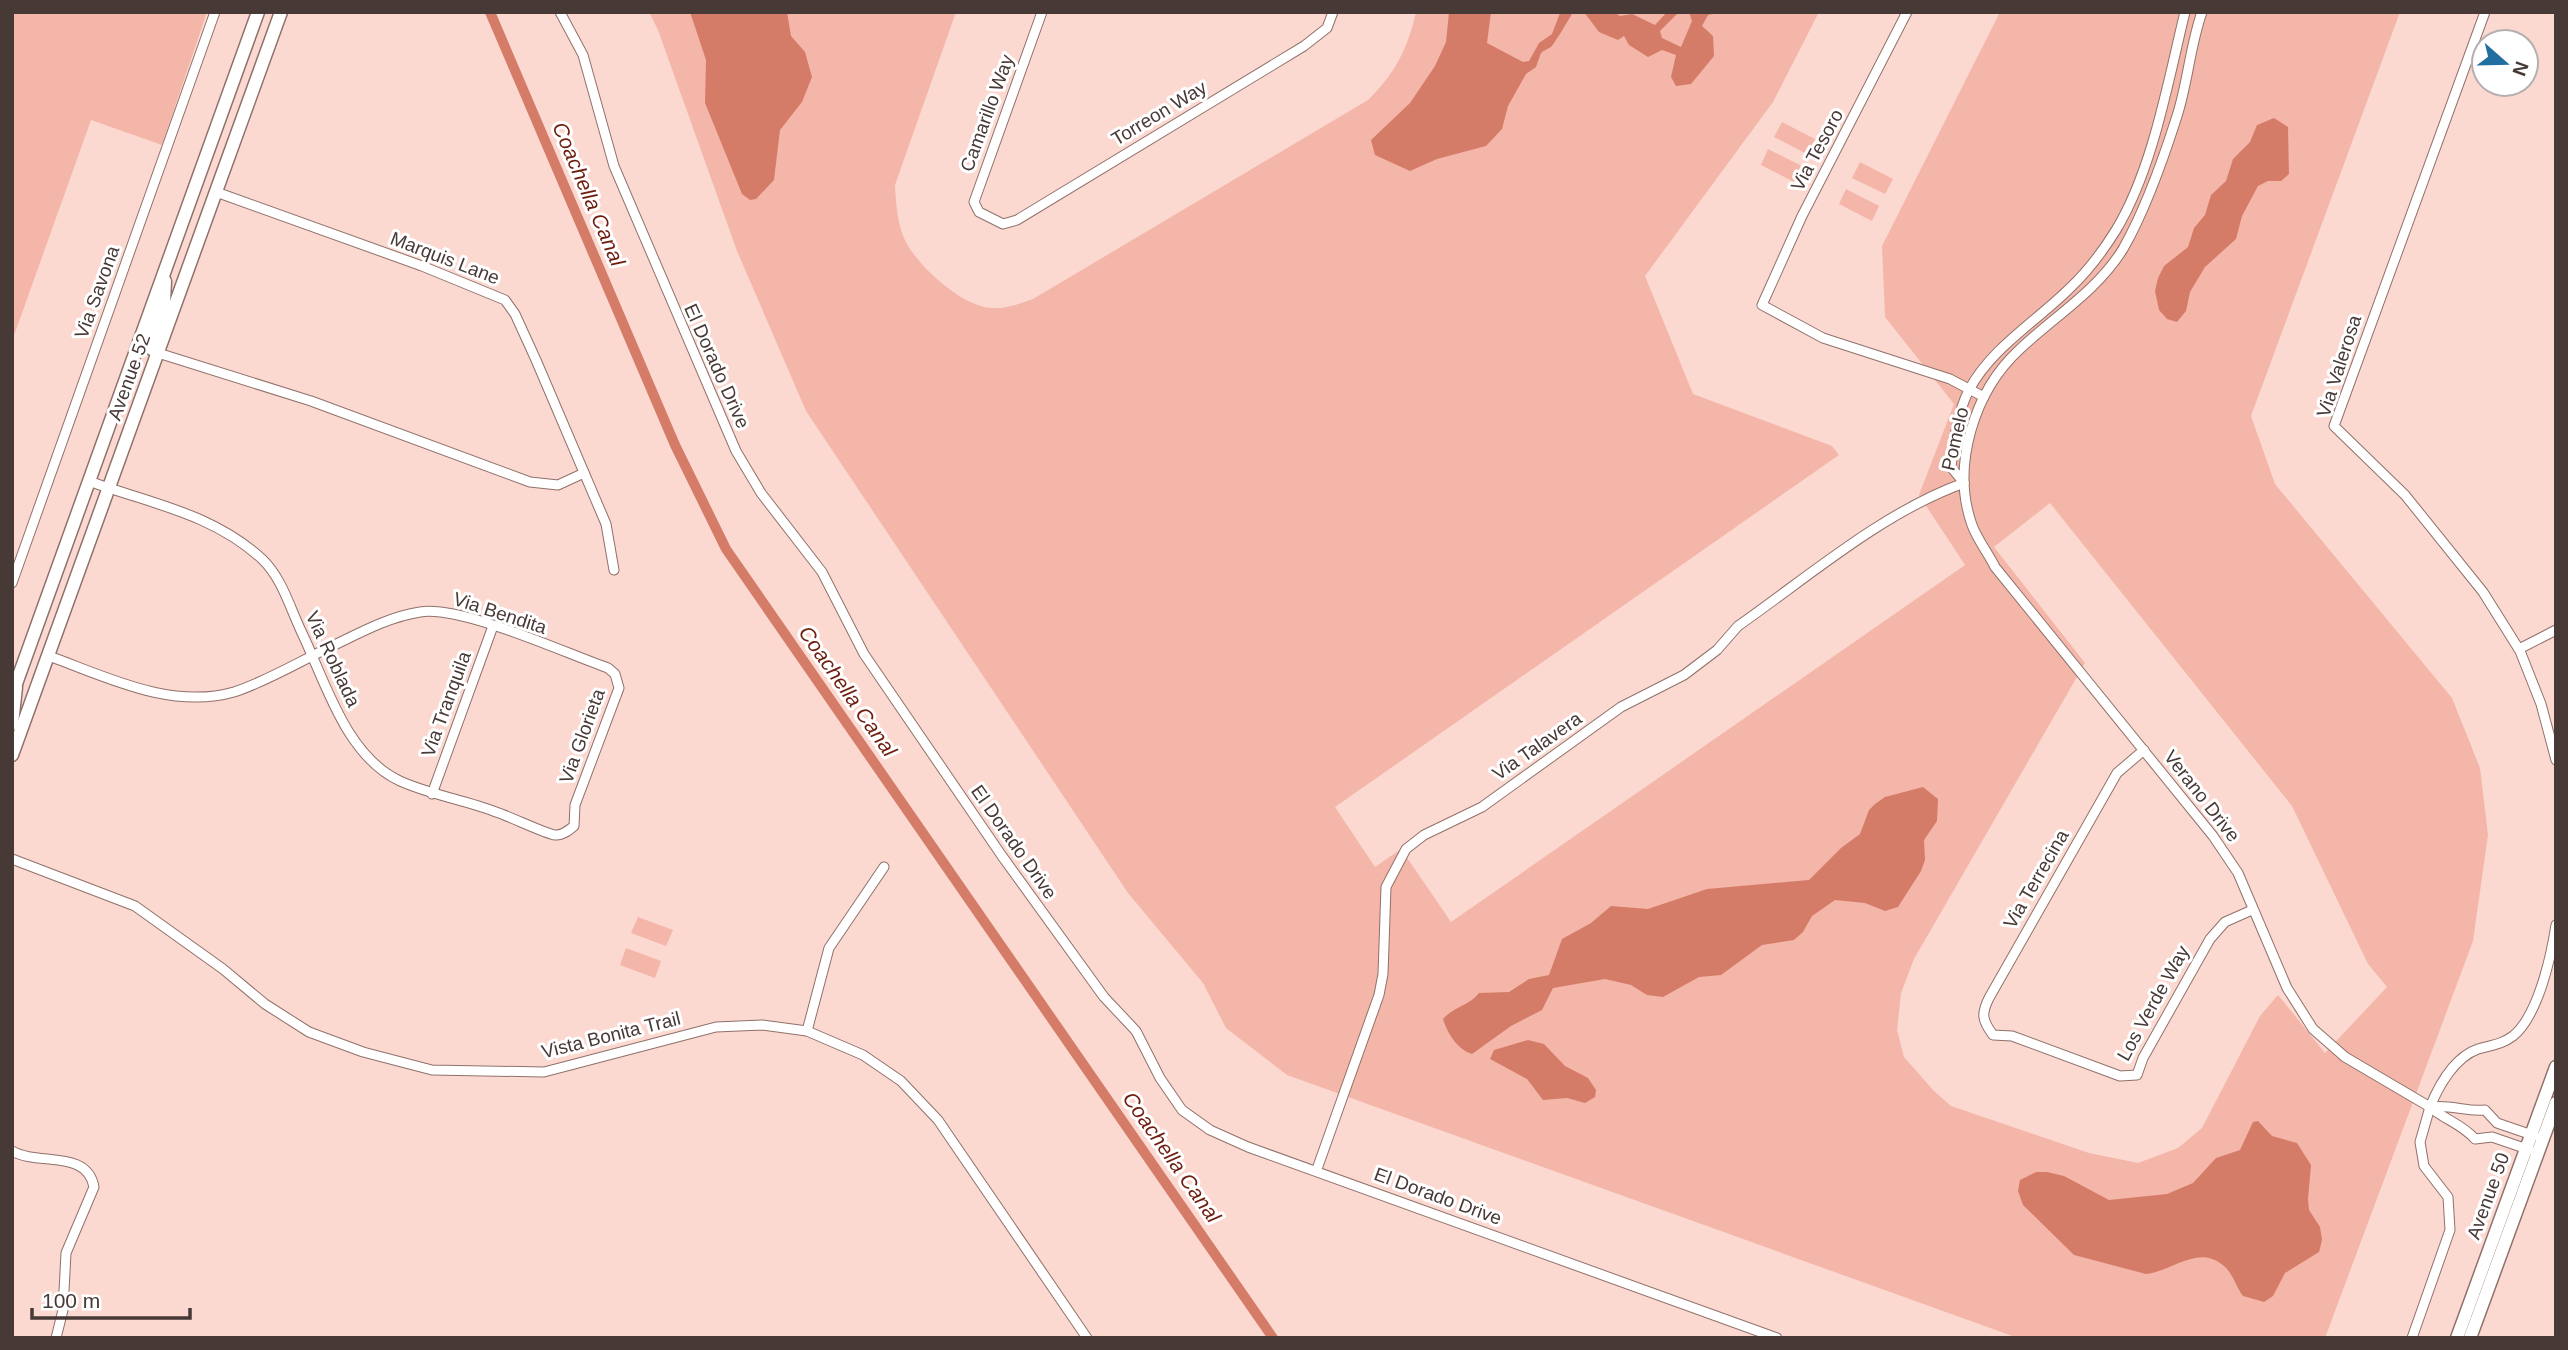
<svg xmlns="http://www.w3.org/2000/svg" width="2568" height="1350" font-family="Helvetica,sans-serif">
<rect width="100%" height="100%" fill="#fbd9d1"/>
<g fill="#f4b6a8" fill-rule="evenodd">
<polygon points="12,12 207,12 162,145 91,120 12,341"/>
<path d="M649 12H956L895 185C896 202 897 222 904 238 915 264 961 306 991 308 1006 309 1019 304 1033 299L1368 100C1395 74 1408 48 1416 12H1819L1773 102 1645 276 1693 394 1832 446 1839 455 1335 807 1375 867 1401 849 1451 922 1965 565 1919 495 1954 404 1885 317 1882 246 2000 12H2400L2251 416 2275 484 2452 698 2480 768 2488 835 2473 941 2325 1338H2018L1287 1075 1226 1028 1203 983 1128 893 806 411 737 251 658 30ZM2050 503 2292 806 2368 964 2387 987 2325 1053 2278 995 2260 1016 2202 1128 2178 1148 2138 1163 2089 1153 1951 1106 1934 1091 1904 1057 1897 1030 1901 993 1914 959 2085 663 1994 547Z"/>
<polygon points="1782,122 1815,139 1807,154 1774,137"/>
<polygon points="1768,149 1802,166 1794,182 1761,165"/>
<polygon points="1860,162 1893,179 1885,194 1852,178"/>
<polygon points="1846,189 1879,206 1872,221 1839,204"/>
<polygon points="638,917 673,930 666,946 631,933"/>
<polygon points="626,948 661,961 655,978 620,965"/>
</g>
<g fill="#d57c69">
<polygon points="690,12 787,12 791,36 805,52 812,77 802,102 780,130 774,180 756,199 750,200 742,194 705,103 706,60"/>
<path d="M1449 12H1491L1487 43 1523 62 1529 61 1539 43 1552 34 1560 13 1573 12C1571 16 1553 46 1551 47 1548 49 1544 50 1541 53L1536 67 1526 74 1508 106 1502 129 1486 146 1437 159 1410 171 1375 155 1371 140 1410 103 1435 66 1446 42Z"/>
<polygon points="1584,12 1614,12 1620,16 1632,14 1655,25 1667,12 1679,12 1660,31 1662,38 1681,47 1692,21 1689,12 1721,12 1708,15 1702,26 1713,36 1714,56 1691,84 1676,86 1671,77 1676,55 1662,50 1648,57 1629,45 1624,36 1618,40 1599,32"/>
<polygon points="2274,118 2288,127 2289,174 2281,181 2268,181 2258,186 2242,216 2236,239 2205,267 2190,292 2186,311 2177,322 2167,319 2159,310 2155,291 2158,278 2164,266 2188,247 2194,228 2205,215 2211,195 2226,181 2233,159 2250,142 2257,125"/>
<path d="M1923 787 1938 799 1937 821 1924 840 1925 860 1921 871 1898 907 1885 911 1865 903 1835 900 1812 916 1803 932 1794 940 1762 945 1721 975 1699 977 1663 997 1647 995 1631 985 1605 979 1553 988 1542 1010 1511 1026 1472 1054C1458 1050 1447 1033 1443 1019 1453 1007 1469 1006 1479 993L1509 992 1529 979 1549 975 1562 939 1591 923 1611 906 1648 909 1707 889 1809 880 1841 848 1860 834 1869 810 1875 804 1885 797Z"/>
<polygon points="1528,1040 1544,1044 1565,1066 1588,1078 1596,1090 1595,1097 1585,1103 1567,1098 1543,1100 1527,1079 1490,1059 1494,1050"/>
<path d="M2258 1121 2272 1136 2297 1143 2311 1165 2308 1199 2309 1210 2320 1227 2322 1240 2319 1252 2285 1273 2273 1296 2264 1302 2243 1296C2236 1287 2233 1274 2225 1267 2199 1243 2174 1271 2146 1274L2074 1255 2023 1205 2018 1191 2020 1180 2036 1172H2047L2064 1176 2109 1200 2167 1194 2193 1183 2216 1158 2240 1150 2253 1122Z"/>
</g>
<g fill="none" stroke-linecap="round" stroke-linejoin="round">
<polyline stroke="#d57c69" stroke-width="10" points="490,12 675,445 726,549 1273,1338"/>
<g stroke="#90716a" stroke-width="11">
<g id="minor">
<polyline points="560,12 583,55 614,166 736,451 761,493 822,572 864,654 1002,856 1104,997 1136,1031 1160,1078 1182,1110 1210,1130 1248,1147 1777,1338"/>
<polyline points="1042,12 974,202 979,212 1003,224 1017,220 1304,46 1327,28 1333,12"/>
<polyline points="1907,12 1802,216 1762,305 1823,338 1950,379 1984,397"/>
<path d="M2202 12C2190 46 2188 82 2177 116 2163 160 2146 209 2123 249 2097 291 2055 316 2020 349 1974 391 1951 466 1972 525 1977 539 1988 553 1995 567L2213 836 2238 873 2287 988 2313 1029 2345 1057 2430 1107C2439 1085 2455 1057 2478 1049 2491 1045 2501 1045 2513 1036 2538 1016 2551 957 2556 925"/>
<polyline points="2485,12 2334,426 2405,495 2483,592 2520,651 2541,704 2556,760"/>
<polyline points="216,192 422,266 505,300 515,314 536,360 606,524 614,570"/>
<polyline points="158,353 311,401 530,482 558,485 584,473"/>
<path d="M1964 483 1951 467C1954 442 1957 413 1969 390 1991 348 2037 321 2070 288 2088 271 2103 251 2116 230 2153 169 2168 81 2185 12"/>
<polyline points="12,583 215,12"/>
<polyline points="2519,649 2556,630"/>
<path d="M49 656C107 677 171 710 234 692 265 682 297 663 326 649 356 635 387 617 420 612 461 605 565 653 608 668L615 674 619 688 575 805 574 826C569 830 562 836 555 835 546 834 509 816 496 812 465 800 431 795 400 781 346 756 326 683 302 633 290 608 282 578 262 559 212 513 151 504 89 481"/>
<path d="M2144 750 2117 773 1989 998C1981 1014 1982 1020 1993 1035L2012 1036 2120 1076 2137 1075 2143 1058 2210 939 2225 922 2252 910"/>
<polyline points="432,794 493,626"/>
<polyline points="12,859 135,906 223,969 265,1004 309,1032 363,1052 432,1070 544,1072 716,1027 762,1025 807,1031 863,1055 901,1081 938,1120 1087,1338"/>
<polyline points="807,1031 829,948 884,867"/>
<path d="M2430 1107C2450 1104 2466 1112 2485 1110L2497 1123 2535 1136"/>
<path d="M2430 1107C2445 1120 2462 1124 2475 1139L2492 1137 2530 1150"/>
<path d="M12 1151C38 1166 87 1149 94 1187L66 1253 63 1310 56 1338"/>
<path d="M1317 1169 1379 995 1383 974 1386 887 1406 849 1424 835 1482 807 1621 707 1684 675 1717 650 1738 626C1808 577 1883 512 1964 483"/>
<polyline points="2412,1338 2450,1230 2448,1197 2424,1166 2420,1142 2430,1107"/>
</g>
</g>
<g stroke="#90716a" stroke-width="15">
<g id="secondary">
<polyline points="158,353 149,347 164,303 165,281"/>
<polyline points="12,695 258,12"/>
<polyline points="12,724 16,687"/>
<polyline points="12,755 281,12"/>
<polyline points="2457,1338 2556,1067"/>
<polyline points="2470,1338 2556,1103"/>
</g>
</g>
<use href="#minor" stroke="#fff" stroke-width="9"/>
<use href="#secondary" stroke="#fff" stroke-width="12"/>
</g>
<g text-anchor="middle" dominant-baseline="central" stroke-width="6" stroke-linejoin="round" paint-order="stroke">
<g font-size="19" fill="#473936" stroke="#fff">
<text transform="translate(987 113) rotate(-70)">Camarillo Way</text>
<text transform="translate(1159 113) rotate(-31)">Torreon Way</text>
<text transform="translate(1817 150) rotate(-62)">Via Tesoro</text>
<text transform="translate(445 258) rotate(21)">Marquis Lane</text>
<text transform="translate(97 292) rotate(-70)">Via Savona</text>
<text transform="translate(717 366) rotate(66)">El Dorado Drive</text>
<text transform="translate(2339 366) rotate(-72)">Via Valerosa</text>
<text transform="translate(129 377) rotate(-70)">Avenue 52</text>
<text transform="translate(1955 439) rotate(-77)">Pomelo</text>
<text transform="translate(500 613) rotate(18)">Via Bendita</text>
<text transform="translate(333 659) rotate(65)">Via Roblada</text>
<text transform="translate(446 704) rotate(-70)">Via Tranquila</text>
<text transform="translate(582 736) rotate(-70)">Via Glorieta</text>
<text transform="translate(1537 746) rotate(-35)">Via Talavera</text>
<text transform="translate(2202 796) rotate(52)">Verano Drive</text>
<text transform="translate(1014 842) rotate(55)">El Dorado Drive</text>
<text transform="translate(2036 879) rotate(-60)">Via Terrecina</text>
<text transform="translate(2153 1003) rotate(-61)">Los Verde Way</text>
<text transform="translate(611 1035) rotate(-14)">Vista Bonita Trail</text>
<text transform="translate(1438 1196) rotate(20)">El Dorado Drive</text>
<text transform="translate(2488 1196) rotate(-70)">Avenue 50</text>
</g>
<g font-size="21" font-style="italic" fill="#6e1e0f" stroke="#fff">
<text transform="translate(589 194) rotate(67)">Coachella Canal</text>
<text transform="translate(848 691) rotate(55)">Coachella Canal</text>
<text transform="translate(1172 1157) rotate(55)">Coachella Canal</text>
</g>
</g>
<rect width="2568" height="1350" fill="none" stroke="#473936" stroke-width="28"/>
<g transform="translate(2505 63) rotate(110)"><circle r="33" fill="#ffffff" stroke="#b5b0af" stroke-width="2"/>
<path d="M0-5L12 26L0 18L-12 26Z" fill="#216ea0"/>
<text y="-10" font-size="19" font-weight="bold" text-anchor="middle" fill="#473936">N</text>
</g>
<path d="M32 1308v10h158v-10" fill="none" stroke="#473936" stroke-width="3.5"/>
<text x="42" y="1308" font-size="21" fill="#473936" stroke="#ffffff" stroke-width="5" paint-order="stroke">100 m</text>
</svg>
